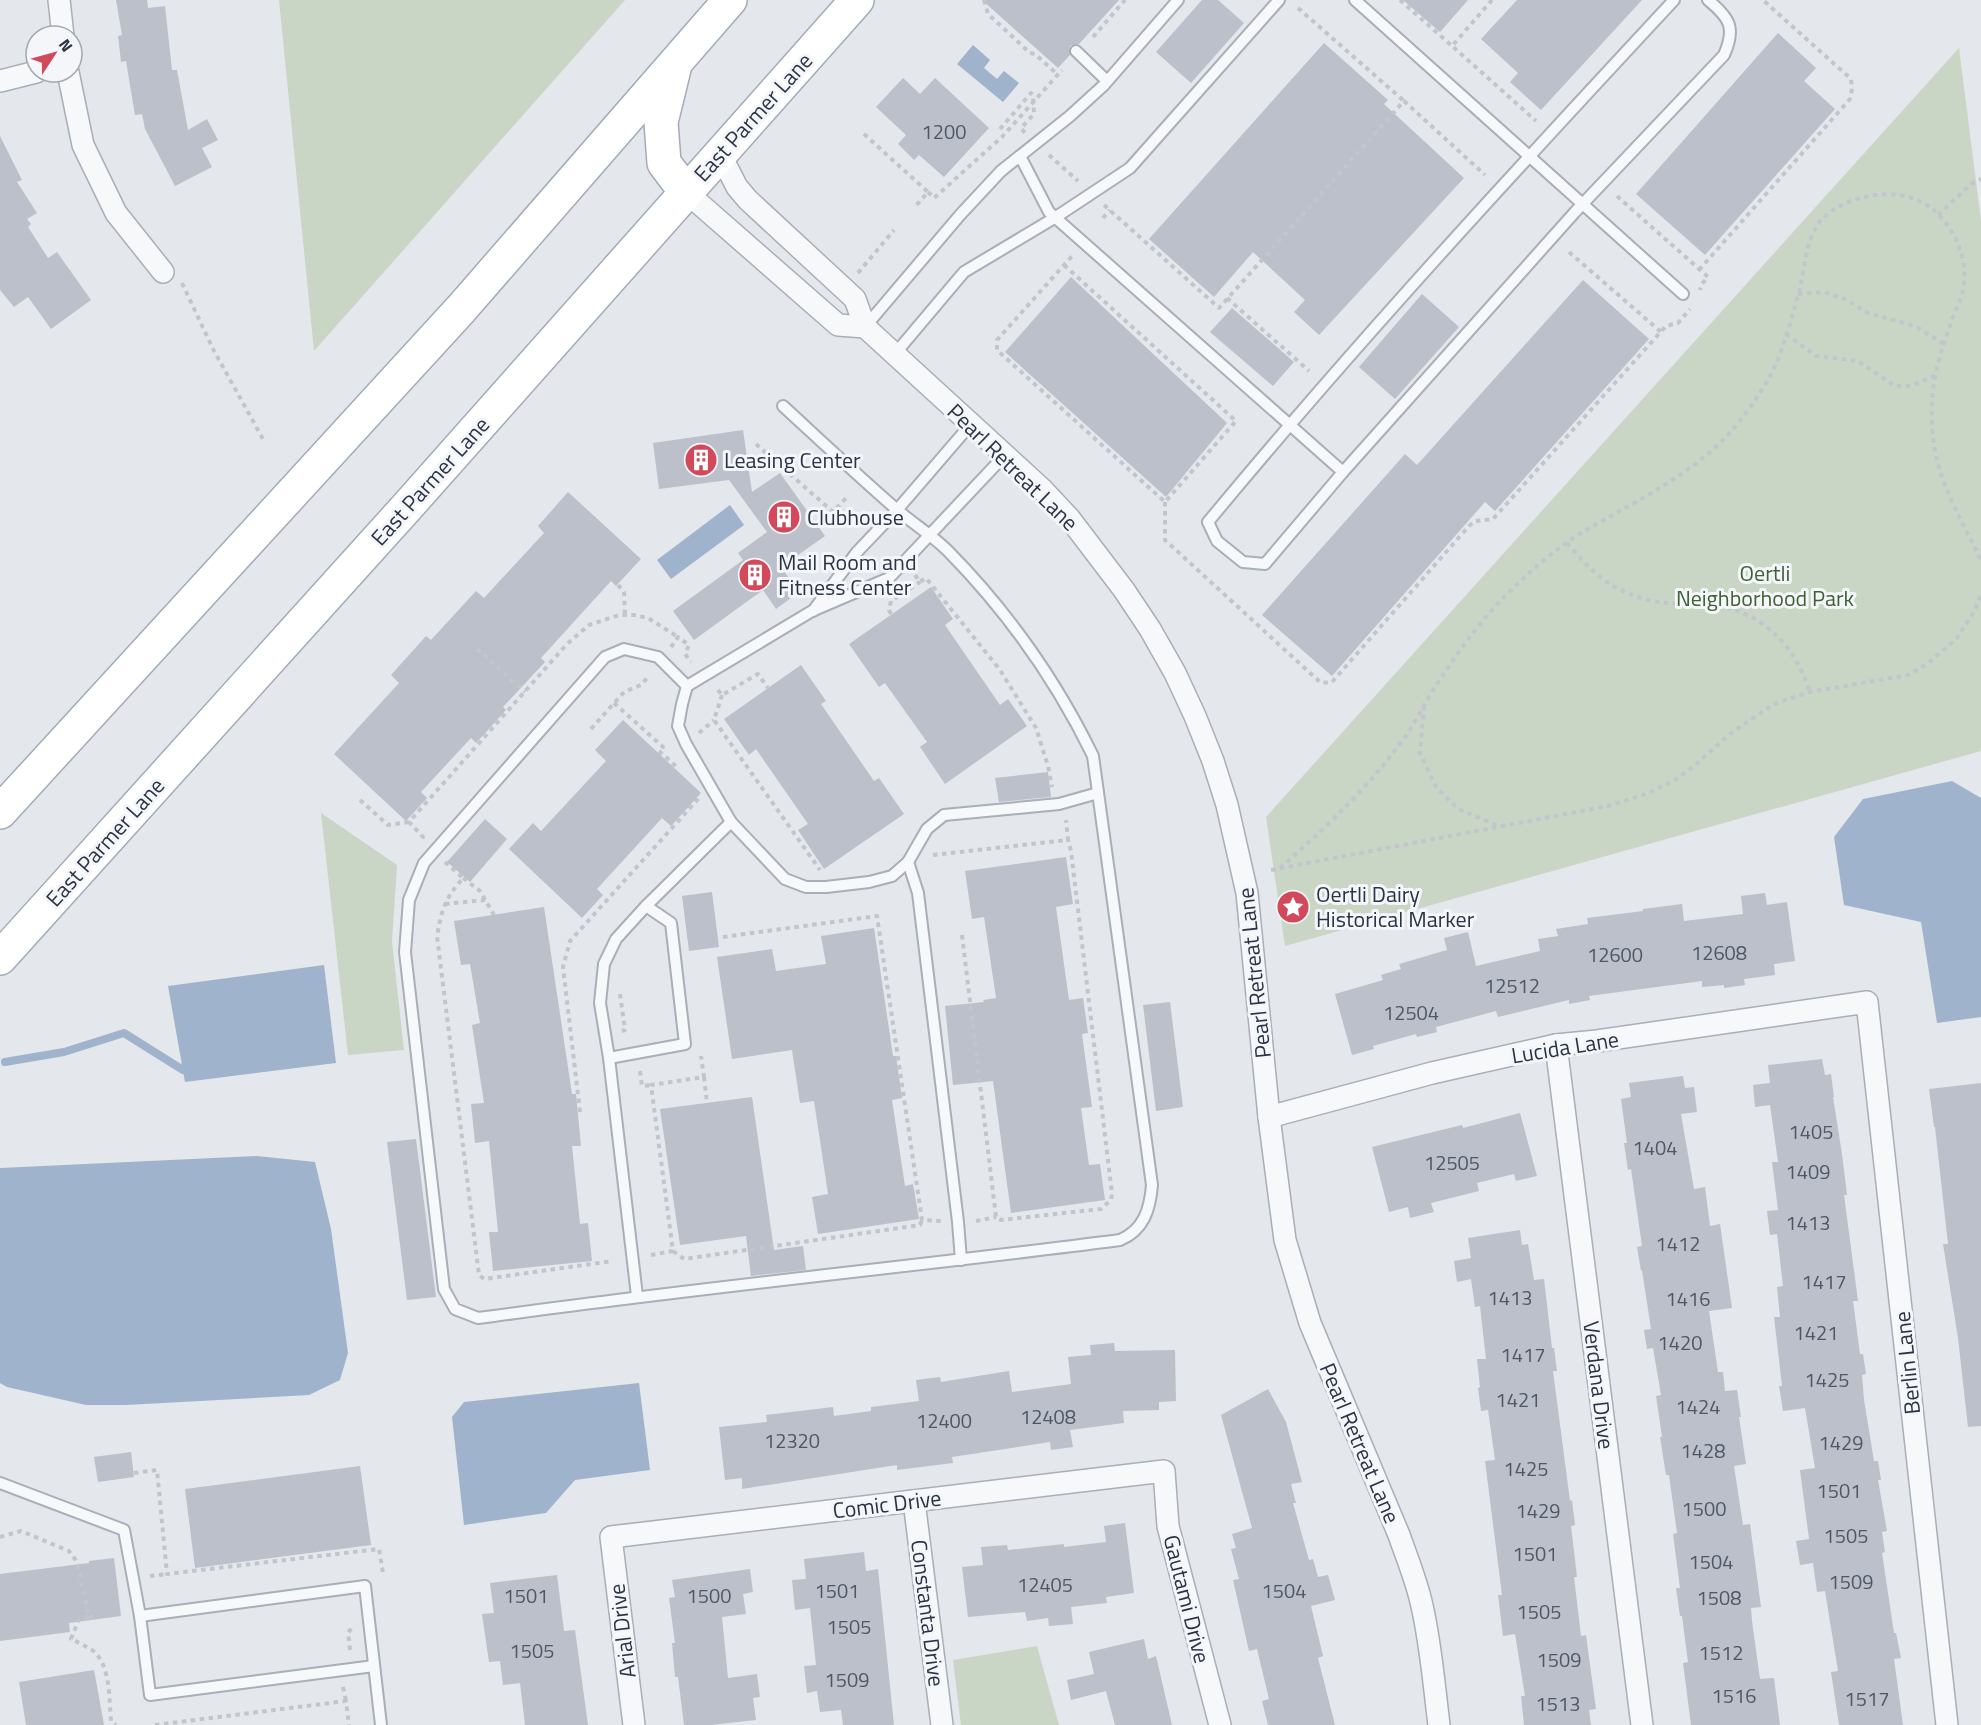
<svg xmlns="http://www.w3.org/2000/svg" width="1981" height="1725" font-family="'Titillium Web',sans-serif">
<rect width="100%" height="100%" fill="#e4e7ec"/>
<g fill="#c9d6c5">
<polygon points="279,0 625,0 314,351"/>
<polygon points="1959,48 1981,221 1981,751 1285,946 1266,817"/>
<polygon points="321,813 397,865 392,942 404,1050 348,1055"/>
<polygon points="1037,1646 1059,1725 961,1725 953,1660"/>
</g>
<g fill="#9fb4cc">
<polygon points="973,45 990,60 984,68 997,79 1004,71 1019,83 1003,102 957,64"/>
<polygon points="730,505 744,525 671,579 657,560"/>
<polygon points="1952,781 1981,798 1981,1017 1937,1023 1921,922 1844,905 1834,837 1863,799"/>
<polygon points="324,965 336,1063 185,1082 168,986"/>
<polygon points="257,1156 315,1162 331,1229 348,1353 340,1380 309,1395 126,1405 86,1405 7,1387 0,1383 0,1168"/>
<polygon points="639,1383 650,1470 575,1480 546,1513 464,1525 452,1417 464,1402"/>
</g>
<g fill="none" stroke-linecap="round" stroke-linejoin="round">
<polyline stroke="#9fb4cc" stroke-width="8" points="5,1062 64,1052 124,1033 183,1070"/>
</g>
<g fill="#bbc0ca">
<polygon points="116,0 147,0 148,8 165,6 172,70 177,70 188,130 207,119 218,140 202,148 212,167 175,186 145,129 142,114 135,115 126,61 121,62 118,36 122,35"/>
<polygon points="982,0 1119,0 1079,44 1075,44 1070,46 1070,55 1058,68"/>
<polygon points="1202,0 1218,0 1244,23 1191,83 1156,52"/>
<polygon points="1403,0 1468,0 1440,32"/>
<polygon points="1517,0 1642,0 1541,110 1510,82 1518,73 1481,39"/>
<polygon points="1778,33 1816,68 1804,81 1835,109 1705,255 1636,194"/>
<polygon points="1324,43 1388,100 1384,104 1464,178 1319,335 1294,312 1305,300 1253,252 1214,297 1149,239"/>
<polygon points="903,78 920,94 935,78 989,128 944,177 919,155 914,160 898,144 906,135 876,107"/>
<polygon points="0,136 22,180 17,182 37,213 27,219 31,224 28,227 48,258 57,252 91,300 51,329 28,297 14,307 0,290"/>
<polygon points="1071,277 1227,423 1166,497 1005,352"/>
<polygon points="1583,280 1649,339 1495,511 1485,502 1332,676 1262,615 1405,454 1417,465"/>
<polygon points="1422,294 1459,327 1395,399 1359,367"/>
<polygon points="1232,308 1294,362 1273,386 1210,332"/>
<polygon points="743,430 752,492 780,473 825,536 781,567 799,592 776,609 763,590 694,640 673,611 743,560 738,553 767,532 729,480 659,489 653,443"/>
<polygon points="568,492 641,559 616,586 611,581 541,658 545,662 503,707 506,710 476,743 471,738 421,792 427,798 406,821 334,754 399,683 391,675 426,636 431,640 476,591 484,598 544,533 538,526"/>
<polygon points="931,587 953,619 945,625 1000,705 1008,699 1027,726 945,784 920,747 927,742 885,683 879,687 849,644"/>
<polygon points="801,665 826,701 821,704 874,781 879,778 904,814 824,869 798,830 808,824 756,749 749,755 724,719"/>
<polygon points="623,720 701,793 671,826 662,818 597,889 603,895 582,918 509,849 533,823 541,831 606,761 595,750"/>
<polygon points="1048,772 1051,797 999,802 995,778"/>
<polygon points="485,819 507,839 470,882 447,862"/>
<polygon points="1066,857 1073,904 1056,907 1069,1000 1083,998 1088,1033 1082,1034 1092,1107 1081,1108 1089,1165 1100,1164 1105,1200 1011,1213 993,1081 953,1085 945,1006 984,1002 983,1000 996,998 984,917 972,919 965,871"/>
<polygon points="712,892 719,947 689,951 682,896"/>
<polygon points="1765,893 1767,905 1787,902 1795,961 1774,964 1775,975 1744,979 1745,985 1724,988 1724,985 1702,987 1702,981 1589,996 1590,1000 1569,1004 1569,1000 1498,1017 1496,1011 1436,1027 1437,1032 1417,1037 1416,1034 1373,1046 1374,1049 1352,1055 1335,994 1383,980 1381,975 1401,969 1399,964 1447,950 1444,938 1468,932 1476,966 1540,951 1538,939 1558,936 1556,929 1588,924 1587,918 1643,911 1643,909 1682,904 1684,921 1743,914 1741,896"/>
<polygon points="544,907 572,1094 576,1094 581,1146 572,1146 580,1224 588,1223 592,1261 493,1271 489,1232 498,1232 489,1141 475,1143 471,1104 484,1103 472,1025 480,1023 470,964 461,965 454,921"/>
<polygon points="874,928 893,1056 896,1056 902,1098 892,1100 905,1186 913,1184 919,1219 818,1234 812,1197 828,1194 814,1101 800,1103 792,1050 732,1059 717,957 772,949 776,971 826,964 821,936"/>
<polygon points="1170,1002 1183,1107 1156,1111 1143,1005"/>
<polygon points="1822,1059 1825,1075 1831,1074 1834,1097 1833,1097 1842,1154 1847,1195 1844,1195 1858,1301 1853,1301 1860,1354 1863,1354 1866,1374 1862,1375 1864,1400 1874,1461 1878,1461 1881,1480 1878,1480 1887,1531 1882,1532 1885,1552 1882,1553 1894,1633 1896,1633 1901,1658 1894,1659 1903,1725 1839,1725 1831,1672 1838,1671 1825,1591 1817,1592 1813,1563 1800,1565 1796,1541 1809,1539 1800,1470 1815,1468 1805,1408 1783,1411 1779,1386 1782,1386 1774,1317 1780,1317 1777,1287 1783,1286 1777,1234 1770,1235 1767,1211 1778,1210 1772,1162 1778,1162 1770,1105 1755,1107 1753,1085 1770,1083 1768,1065"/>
<polygon points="1683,1076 1685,1088 1694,1087 1697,1112 1681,1114 1694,1189 1705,1187 1710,1226 1720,1224 1732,1308 1709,1311 1718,1372 1723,1372 1725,1391 1737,1390 1741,1417 1739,1417 1746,1464 1734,1466 1743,1525 1750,1524 1761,1607 1751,1608 1752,1621 1760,1679 1774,1678 1780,1725 1691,1725 1683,1663 1688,1662 1682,1616 1680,1616 1676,1588 1680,1588 1673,1534 1677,1533 1669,1475 1666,1475 1660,1437 1662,1437 1656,1396 1661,1395 1653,1348 1647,1349 1644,1330 1651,1329 1642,1270 1641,1271 1637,1247 1642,1246 1631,1169 1628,1170 1624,1143 1627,1143 1621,1099 1631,1097 1629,1083"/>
<polygon points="1981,1083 1981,1426 1968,1427 1958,1338 1943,1244 1948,1244 1935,1127 1934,1127 1929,1089"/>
<polygon points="752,1097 774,1250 803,1246 806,1270 751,1276 746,1236 680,1245 660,1109"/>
<polygon points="1520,1113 1537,1176 1516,1181 1514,1174 1477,1183 1479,1191 1431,1203 1434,1212 1410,1218 1408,1207 1389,1212 1372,1147 1462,1125 1463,1128"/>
<polygon points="416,1139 436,1297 407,1300 387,1142"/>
<polygon points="1520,1230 1522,1245 1528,1244 1534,1280 1544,1279 1552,1348 1554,1348 1557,1371 1553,1371 1570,1501 1572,1500 1575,1525 1571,1526 1577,1577 1574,1577 1581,1636 1586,1635 1596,1709 1589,1710 1591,1725 1524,1725 1521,1696 1525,1696 1515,1634 1503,1636 1498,1595 1502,1595 1485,1461 1495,1460 1488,1410 1481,1411 1478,1388 1480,1387 1477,1359 1486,1359 1480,1306 1475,1307 1471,1279 1457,1282 1454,1261 1471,1258 1468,1238"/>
<polygon points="1114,1343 1115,1351 1175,1350 1176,1401 1159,1402 1159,1410 1123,1411 1124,1423 1070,1430 1073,1447 1051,1450 1050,1442 952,1457 953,1463 897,1470 897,1465 742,1489 742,1478 725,1480 719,1427 767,1422 766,1415 833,1407 834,1416 871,1411 871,1407 919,1401 916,1380 940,1377 941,1382 1009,1371 1012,1392 1071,1384 1068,1357 1091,1355 1090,1345"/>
<polygon points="1268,1389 1286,1422 1302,1482 1291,1484 1296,1503 1293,1503 1309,1560 1313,1559 1318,1577 1328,1575 1335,1600 1311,1606 1323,1656 1318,1658 1335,1725 1268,1725 1262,1701 1269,1699 1257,1649 1249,1651 1233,1580 1239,1579 1231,1549 1236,1548 1232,1534 1252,1528 1221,1415"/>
<polygon points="131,1452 134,1477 98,1482 94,1457"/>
<polygon points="360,1466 371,1545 195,1568 185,1489"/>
<polygon points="1125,1523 1134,1593 1106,1597 1107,1603 1071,1607 1073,1624 1049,1626 1048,1618 1027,1621 1025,1612 968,1617 962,1567 983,1565 981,1547 1007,1545 1008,1550 1064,1544 1064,1547 1106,1542 1104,1526"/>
<polygon points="864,1552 866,1571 878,1569 894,1725 843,1725 841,1710 820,1712 817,1691 807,1693 804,1666 816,1665 810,1608 795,1610 792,1580 806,1579 804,1559"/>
<polygon points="114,1558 121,1616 69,1623 70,1632 0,1641 0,1574 89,1563 89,1561"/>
<polygon points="750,1569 753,1592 743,1594 746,1614 722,1617 728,1678 757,1674 760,1697 753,1698 756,1720 711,1725 684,1725 678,1677 675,1677 672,1643 675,1643 669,1598 675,1597 672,1580"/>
<polygon points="557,1575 564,1631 575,1630 588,1725 525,1725 520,1683 503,1685 500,1661 489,1662 482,1614 494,1613 490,1583"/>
<polygon points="1144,1639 1148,1659 1156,1656 1172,1725 1115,1725 1106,1691 1071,1700 1067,1680 1094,1674 1089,1652"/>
<polygon points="94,1670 104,1725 26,1725 19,1682"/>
</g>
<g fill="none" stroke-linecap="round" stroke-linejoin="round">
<g stroke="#a9aeb7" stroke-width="14">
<g id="service">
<polyline points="1355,0 1683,294"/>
<path d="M1674 0C1515 171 1357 342 1208 522L1217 541 1243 562 1265 564 1343 472 1575 212 1724 55C1736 28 1730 18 1708 0"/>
<polyline points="1076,51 1107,81"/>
<polyline points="1020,156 1049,212 1343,472"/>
<polyline points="865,327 960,215 1001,171 1070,116 1104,85 1178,0"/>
<polyline points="894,355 964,272 1056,217 1130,168 1279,0"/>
<polyline points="1005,455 889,578 812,611 687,686 682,704 678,726 686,744 731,822 785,879 806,887 826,887 869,882 892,876 908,862 927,829 944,815 1059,804 1098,793"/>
<polyline points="813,611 857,552 897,510 971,424"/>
<path d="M687 686 658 657 624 649 605 657 424 863 409 900 405 952 444 1289 455 1309 478 1318 494 1316C702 1287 911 1267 1120 1240 1144 1230 1150 1209 1152 1185L1093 756C1056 680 1007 611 948 551 932 535 912 523 895 508 857 475 820 440 783 406"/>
<polyline points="908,862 918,893 958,1222 961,1260"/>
<polyline points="609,1058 685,1044 671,923 646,906"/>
<polyline points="637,1296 609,1058 600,1003 604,964 616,939 646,906 731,822"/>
<polyline points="0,1483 124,1530 140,1616 150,1695 374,1666"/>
<polyline points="140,1616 365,1586 381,1725"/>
</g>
</g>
<g stroke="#a9aeb7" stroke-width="24">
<g id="minor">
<polyline points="59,0 63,36"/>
<polyline points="68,72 83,145 116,213 163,272"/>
<polyline points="0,81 36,72"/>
<path d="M720 154 737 187 748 200 855 299 865 327 1042 489 1070 519 1124 590 1150 629 1175 673 1195 716 1213 761 1227 805 1247 893 1269 1117 1285 1240 1310 1323 1399 1535C1407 1558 1417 1582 1422 1606 1431 1645 1434 1685 1439 1725"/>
<polyline points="686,192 838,325 865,327"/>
<polyline points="1556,1045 1642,1725"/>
<polyline points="1269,1117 1432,1073 1556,1045 1597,1041 1867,1002 1947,1725"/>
<polyline points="914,1501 942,1725"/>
<polyline points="634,1725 611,1537 1164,1471 1168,1526 1220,1725"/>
</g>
</g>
<g stroke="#a3abb8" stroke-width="36">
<g id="primary">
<polyline points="674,69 661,122 664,163 686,192"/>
<polyline points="0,812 461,309 730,0"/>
<polyline points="0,958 406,508 857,0"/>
</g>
</g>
<g stroke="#c2c5cb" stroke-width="4" stroke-dasharray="4.5 4.5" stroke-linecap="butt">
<polyline points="984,0 988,14 1030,53 1035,54 1058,75"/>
<polyline points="1400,0 1452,46"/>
<polyline points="1492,0 1452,46 1536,121"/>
<polyline points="1298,8 1404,101"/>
<polyline points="1093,37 1125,0"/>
<polyline points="1000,129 1031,93 1033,95 1034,114 1021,128 1025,133"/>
<polyline points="864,134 928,192 914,208"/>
<polyline points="1049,155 1078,181"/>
<polyline points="928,192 934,198 1002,137 1062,70"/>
<polyline points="1617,196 1708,277 1701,285 1700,290"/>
<polyline points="1104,205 1219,308 1404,101 1485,175"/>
<polyline points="1938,215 1971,184 1981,179"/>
<polyline points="1103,218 1110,210"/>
<polyline points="1569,252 1661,332"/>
<polyline points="1064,265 1236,421 1165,502 997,350 997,340 1064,265 1073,255"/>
<polyline points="1699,270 1850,99 1852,89 1851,79 1763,0"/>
<polyline points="858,273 894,230"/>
<polyline points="182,283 213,349 263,439"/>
<polyline points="1798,294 1823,292 1845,299 1868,313 1915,326 1944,344"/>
<polyline points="1227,298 1309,371"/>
<polyline points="1786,334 1816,356 1858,361 1895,386 1911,386 1934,376"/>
<polyline points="756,444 833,512 846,498"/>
<polyline points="1165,502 1165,540 1321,683 1332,682 1469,526 1475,521 1493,519 1666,326 1678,323 1690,309"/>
<path d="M1567 543C1592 572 1606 587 1644 599 1665 605 1686 603 1708 605 1761 609 1794 644 1810 692"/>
<polyline points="915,575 920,582 926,578 1000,670 1036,728 1048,766 1052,787"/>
<polyline points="618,585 624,592 625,615"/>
<polyline points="891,614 889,610 891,601 920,582"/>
<polyline points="671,647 678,637 689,645 685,654 691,662"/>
<polyline points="477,649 525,692"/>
<polyline points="718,690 722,695 758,674 768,688"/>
<polyline points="722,695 714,720 820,870"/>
<polyline points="614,703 663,747 659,751"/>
<polyline points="1424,706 1420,753 1436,787 1458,809 1499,826"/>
<polyline points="591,729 624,692 641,685 649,676"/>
<polyline points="699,733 714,720"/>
<polyline points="659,751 679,769"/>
<polyline points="360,800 388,825 409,822"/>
<polyline points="422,838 423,837 409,822 567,644 589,625 619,615 634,615 648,618 678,637"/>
<polyline points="933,855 1068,840 1066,820"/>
<path d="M445 862 463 878C445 899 442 908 437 936L479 1275 484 1279 613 1261"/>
<path d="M1280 868C1323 830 1365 791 1399 745 1412 729 1421 710 1432 692 1453 659 1475 628 1502 599 1526 575 1552 551 1581 533 1638 499 1700 473 1742 418 1757 398 1771 378 1780 354 1788 333 1794 310 1800 288 1806 263 1806 229 1829 213 1859 191 1908 185 1937 213 1958 234 1970 265 1962 294 1959 305 1953 315 1950 326 1939 356 1930 387 1932 420 1933 477 1958 511 1981 561"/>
<polyline points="1271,870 1608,806 1646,794 1675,780 1695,765 1731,733 1774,704 1810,692 1908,675 1927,664 1956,639 1974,612 1981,594"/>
<polyline points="463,878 480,891 494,915"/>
<polyline points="445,904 485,900"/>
<polyline points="962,935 996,1217 1001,1220 1101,1209 1111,1200 1112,1194 1071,851 1068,840"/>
<polyline points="723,937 877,916 922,1220 942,1221"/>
<polyline points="620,994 625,1030 622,1031"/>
<polyline points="640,1071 642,1086 651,1085"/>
<polyline points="704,1077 707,1103"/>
<polyline points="580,1112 563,967 570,941 699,798"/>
<polyline points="976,1221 996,1217"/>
<polyline points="673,1251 684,1259 920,1225 922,1220"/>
<polyline points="651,1255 673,1251 651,1085 704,1077 701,1056"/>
<polyline points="134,1473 157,1470 167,1574 379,1549 383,1573"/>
<path d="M0 1537 21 1531 69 1551 77 1562 89 1617 79 1619 71 1639C78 1642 85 1646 92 1650 111 1664 109 1700 111 1721L116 1725"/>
<polyline points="150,1576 167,1574"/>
<polyline points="89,1617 95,1616"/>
<polyline points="350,1650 348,1633 353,1626"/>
<polyline points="343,1687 346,1701"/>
<polyline points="155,1725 346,1701 349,1725"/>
</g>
<use href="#service" stroke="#f7f8fa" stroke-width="10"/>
<use href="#minor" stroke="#f7f8fa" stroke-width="21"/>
<use href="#primary" stroke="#fff" stroke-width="33"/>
</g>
<defs>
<g id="building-disc" transform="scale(1.725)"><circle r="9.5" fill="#d1495b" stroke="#f4f6f9"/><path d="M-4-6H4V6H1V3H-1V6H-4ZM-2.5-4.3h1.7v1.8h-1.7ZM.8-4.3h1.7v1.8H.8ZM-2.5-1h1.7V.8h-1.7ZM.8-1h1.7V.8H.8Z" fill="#fff"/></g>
<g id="sight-disc" transform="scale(1.725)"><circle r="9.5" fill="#d1495b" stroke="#f4f6f9"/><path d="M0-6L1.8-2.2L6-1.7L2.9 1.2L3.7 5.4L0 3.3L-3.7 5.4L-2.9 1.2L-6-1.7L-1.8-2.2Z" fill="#fff"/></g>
</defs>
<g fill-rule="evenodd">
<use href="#building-disc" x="701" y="460"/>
<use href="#building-disc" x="784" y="517"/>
<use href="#building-disc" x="755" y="575"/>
<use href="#sight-disc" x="1293" y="907"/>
</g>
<g text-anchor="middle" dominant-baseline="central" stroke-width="6" stroke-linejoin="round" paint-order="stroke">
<g font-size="20" fill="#4f5766">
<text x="944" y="131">1200</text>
<text x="1719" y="952">12608</text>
<text x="1615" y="954">12600</text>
<text x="1512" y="985">12512</text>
<text x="1411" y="1012">12504</text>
<text x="1811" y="1131">1405</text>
<text x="1655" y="1147">1404</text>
<text x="1452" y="1162">12505</text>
<text x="1808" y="1171">1409</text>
<text x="1808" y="1222">1413</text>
<text x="1678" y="1243">1412</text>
<text x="1824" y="1281">1417</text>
<text x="1510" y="1297">1413</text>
<text x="1688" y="1298">1416</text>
<text x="1816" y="1332">1421</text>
<text x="1680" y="1342">1420</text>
<text x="1523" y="1354">1417</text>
<text x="1827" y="1379">1425</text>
<text x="1518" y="1399">1421</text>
<text x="1698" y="1406">1424</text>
<text x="1048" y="1416">12408</text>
<text x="944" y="1420">12400</text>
<text x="792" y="1440">12320</text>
<text x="1841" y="1442">1429</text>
<text x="1703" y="1450">1428</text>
<text x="1526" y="1468">1425</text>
<text x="1839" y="1490">1501</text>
<text x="1704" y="1508">1500</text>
<text x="1538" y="1510">1429</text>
<text x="1846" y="1535">1505</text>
<text x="1535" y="1553">1501</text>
<text x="1711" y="1561">1504</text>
<text x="1851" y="1581">1509</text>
<text x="1045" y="1584">12405</text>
<text x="837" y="1590">1501</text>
<text x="1284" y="1590">1504</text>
<text x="526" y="1595">1501</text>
<text x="709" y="1595">1500</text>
<text x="1719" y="1597">1508</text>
<text x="1539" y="1611">1505</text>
<text x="849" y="1626">1505</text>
<text x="532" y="1650">1505</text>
<text x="1721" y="1652">1512</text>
<text x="1559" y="1659">1509</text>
<text x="847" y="1679">1509</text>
<text x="1734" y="1695">1516</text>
<text x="1867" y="1698">1517</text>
<text x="1558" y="1703">1513</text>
</g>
<g font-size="22" fill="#2b3445" stroke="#f4f6f9">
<text transform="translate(753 117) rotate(-48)">East Parmer Lane</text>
<text transform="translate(1013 467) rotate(44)">Pearl Retreat Lane</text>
<text transform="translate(430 481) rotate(-48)">East Parmer Lane</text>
<text transform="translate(105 842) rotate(-48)">East Parmer Lane</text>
<text transform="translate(1254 973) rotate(-96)">Pearl Retreat Lane</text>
<text transform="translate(1565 1047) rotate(-9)">Lucida Lane</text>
<text transform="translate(1907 1363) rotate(-96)">Berlin Lane</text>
<text transform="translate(1599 1385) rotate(83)">Verdana Drive</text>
<text transform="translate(1360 1443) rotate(67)">Pearl Retreat Lane</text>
<text transform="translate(887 1504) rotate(-7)">Comic Drive</text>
<text transform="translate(1187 1599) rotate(76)">Gautami Drive</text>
<text transform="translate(928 1613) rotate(83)">Constanta Drive</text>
<text transform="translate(622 1631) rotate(-97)">Arial Drive</text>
</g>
<g font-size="22" fill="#2b3445" stroke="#f4f6f9" text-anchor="start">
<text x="724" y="460">Leasing Center</text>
<text x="807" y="517">Clubhouse</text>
<text x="778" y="562">Mail Room and<tspan x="778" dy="25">Fitness Center</tspan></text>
<text x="1316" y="894">Oertli Dairy<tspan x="1316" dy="25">Historical Marker</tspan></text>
</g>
<g font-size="22" fill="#3f6138" stroke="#f4f6f9">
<text x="1765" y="573">Oertli<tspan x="1765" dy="25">Neighborhood Park</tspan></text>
</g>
</g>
<g transform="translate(54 54) rotate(54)"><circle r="28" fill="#f4f6f9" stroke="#a4a8b1" stroke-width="1.5"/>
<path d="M0-4.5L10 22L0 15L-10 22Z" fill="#d1495b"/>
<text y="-9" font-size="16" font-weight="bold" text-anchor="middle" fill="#2b3445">N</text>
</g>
</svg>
